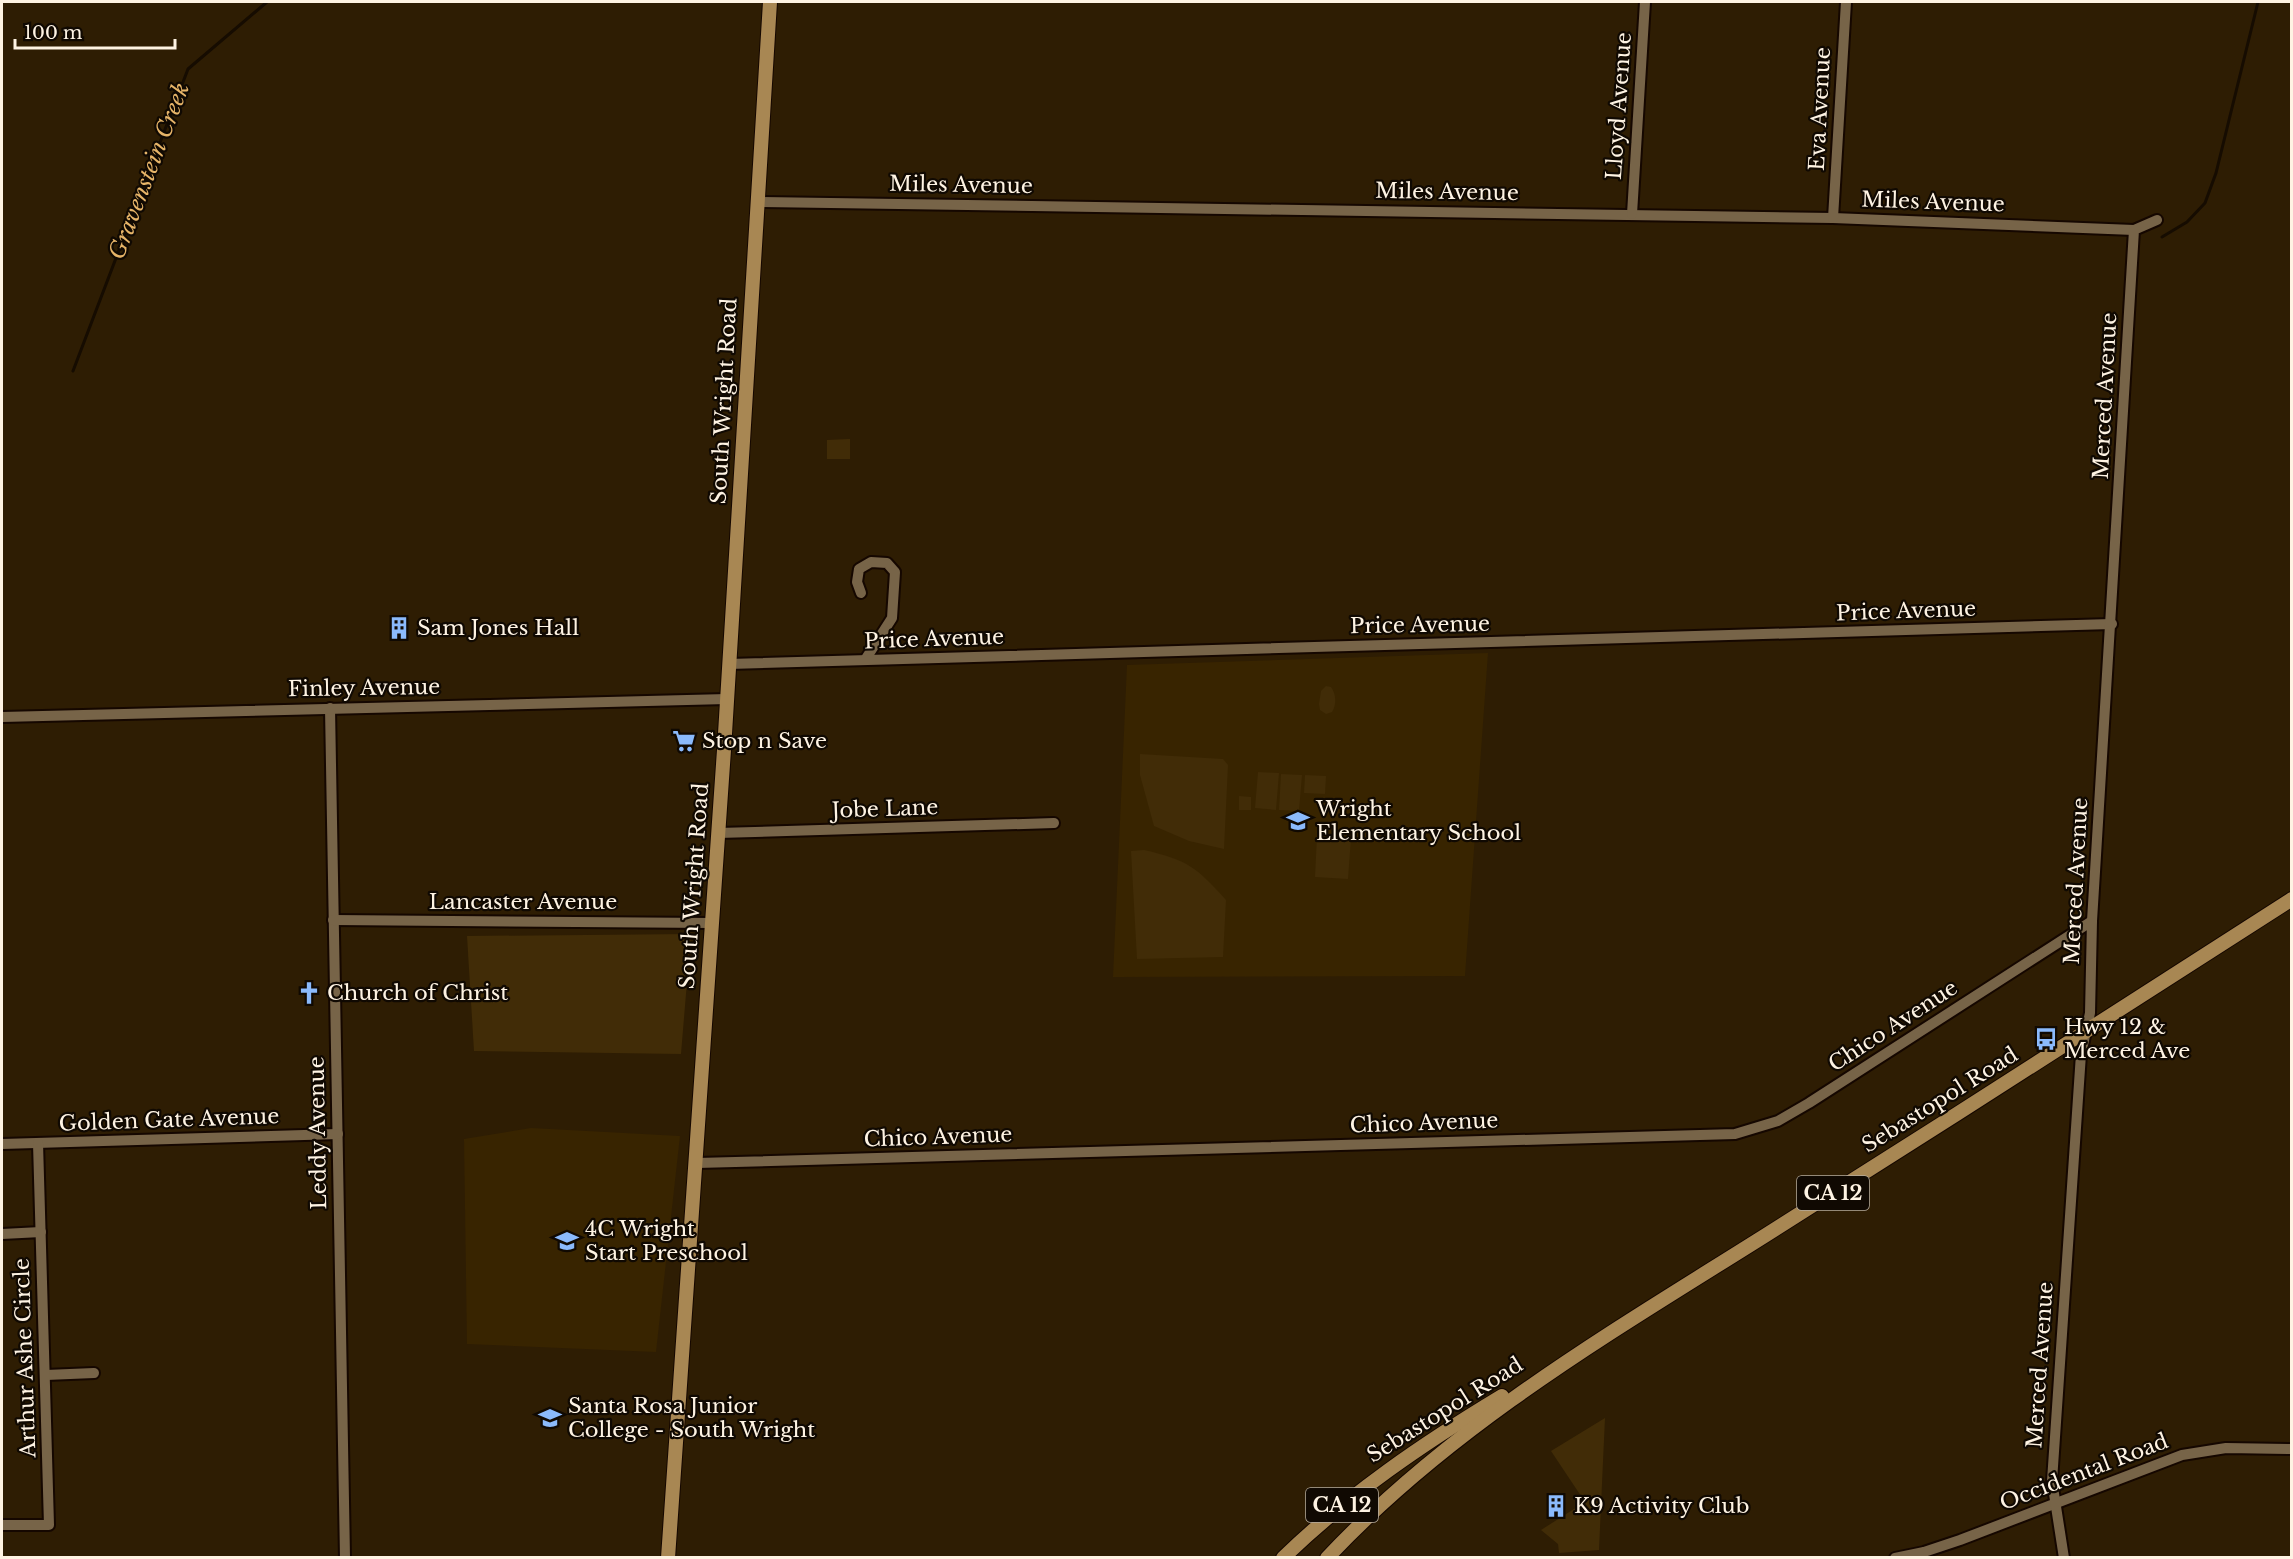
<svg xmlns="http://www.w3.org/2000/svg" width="2293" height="1559" font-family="'Libre Baskerville',serif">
<rect width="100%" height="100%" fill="#2e1d03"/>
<g fill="#382400">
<polygon points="1488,653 1465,976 1113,977 1127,665"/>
<polygon points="531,1128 680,1136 656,1352 467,1344 464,1139"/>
</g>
<g fill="#412c07">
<polygon points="850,439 850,459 827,459 827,440"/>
<path d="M1326 686 1331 687C1336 694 1337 704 1332 712L1326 714 1320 710 1319 704 1321 691Z"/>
<polygon points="1140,754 1223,759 1228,765 1224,849 1189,841 1154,826 1140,775"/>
<polygon points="1258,772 1279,773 1276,810 1255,808"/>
<polygon points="1281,774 1302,775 1299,811 1279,810"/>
<polygon points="1305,775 1326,776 1325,794 1304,793"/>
<polygon points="1239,796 1251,797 1251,810 1239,810"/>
<polygon points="1317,836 1351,838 1348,879 1315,877"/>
<path d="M1144 850C1188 860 1196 867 1226 900L1223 957 1137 959 1131 851Z"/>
<polygon points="691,934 681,1054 474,1051 467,936"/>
<polygon points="1605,1418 1599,1550 1559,1553 1558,1544 1541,1530 1585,1502 1551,1451"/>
</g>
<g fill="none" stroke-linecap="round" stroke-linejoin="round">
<g stroke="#160c01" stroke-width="3">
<polyline points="2162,237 2187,222 2205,203 2216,173 2258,2"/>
<polyline points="73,371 188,69 267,2"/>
</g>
<g stroke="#150700" stroke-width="14">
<g id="minor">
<polyline points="758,202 1833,218 2134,230"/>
<polyline points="1632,214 1645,2"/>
<polyline points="1833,218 1846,2"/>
<polyline points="861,593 857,582 859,569 871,562 887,563 895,572 892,618 865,660"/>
<polyline points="729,664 2112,624"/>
<polyline points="330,708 345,1558"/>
<polyline points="2,717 727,699"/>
<polyline points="718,833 1054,823"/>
<polyline points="333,920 712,923"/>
<polyline points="2,1144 338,1134"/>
<polyline points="697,1163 1735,1134 1778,1121 1809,1103 2092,921"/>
<polyline points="2,1234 41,1232"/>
<polyline points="46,1375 94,1373"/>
<polyline points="2,1525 49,1525 38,1143"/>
<polyline points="1895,1558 1924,1552 1960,1540 2182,1455 2226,1448 2292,1449"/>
<polyline points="2064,1558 2052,1481 2081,1054 2090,1013 2092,921 2134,230 2157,220"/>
</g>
</g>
<g stroke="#150700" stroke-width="16">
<g id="major">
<polyline points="668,1558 724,750 770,2"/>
<path d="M1283 1558C1349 1494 1424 1443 1502 1396"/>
<path d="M1327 1558C1453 1424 1612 1332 1766 1235 1942 1124 2117 1012 2292 899"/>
</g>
</g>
<use href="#minor" stroke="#776448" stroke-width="10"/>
<use href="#major" stroke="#a88753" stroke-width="14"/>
</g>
<defs>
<g id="building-bare" transform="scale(1.8)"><path d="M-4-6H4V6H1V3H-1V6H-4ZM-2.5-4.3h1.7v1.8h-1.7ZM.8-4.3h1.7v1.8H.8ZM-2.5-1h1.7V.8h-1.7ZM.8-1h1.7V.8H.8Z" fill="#8bbafc" stroke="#100902" stroke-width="2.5" paint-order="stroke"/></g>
<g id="supermarket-bare" transform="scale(1.8)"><path d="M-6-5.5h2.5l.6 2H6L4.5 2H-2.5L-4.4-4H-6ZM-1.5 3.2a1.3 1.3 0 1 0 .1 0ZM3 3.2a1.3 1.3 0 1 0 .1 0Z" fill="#8bbafc" stroke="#100902" stroke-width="2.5" paint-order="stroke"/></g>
<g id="school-bare" transform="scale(1.8)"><path d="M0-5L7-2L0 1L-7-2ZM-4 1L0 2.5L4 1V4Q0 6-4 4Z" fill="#8bbafc" stroke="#100902" stroke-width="2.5" paint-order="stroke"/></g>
<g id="church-bare" transform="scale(1.8)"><path d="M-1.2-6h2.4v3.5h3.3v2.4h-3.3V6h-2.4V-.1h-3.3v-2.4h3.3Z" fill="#8bbafc" stroke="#100902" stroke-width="2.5" paint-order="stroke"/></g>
<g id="bus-bare" transform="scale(1.8)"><path d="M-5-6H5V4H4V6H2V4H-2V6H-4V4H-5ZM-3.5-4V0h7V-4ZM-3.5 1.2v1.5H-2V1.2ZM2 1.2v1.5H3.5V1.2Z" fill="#8bbafc" stroke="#100902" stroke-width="2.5" paint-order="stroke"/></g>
</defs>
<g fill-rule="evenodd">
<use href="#building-bare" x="399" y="628"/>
<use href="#supermarket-bare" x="684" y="741"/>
<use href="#school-bare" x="1298" y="821"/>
<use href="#church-bare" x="309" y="993"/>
<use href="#bus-bare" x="2046" y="1039"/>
<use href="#school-bare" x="567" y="1241"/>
<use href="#school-bare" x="550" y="1418"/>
<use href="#building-bare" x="1556" y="1506"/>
</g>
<g text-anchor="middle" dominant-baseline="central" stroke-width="4.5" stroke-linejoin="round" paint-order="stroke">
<g fill="#100902" stroke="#b7ada0" stroke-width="1.5">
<rect x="1797" y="1176" width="72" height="34" rx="4.5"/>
<rect x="1306" y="1488" width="72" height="34" rx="4.5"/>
</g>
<g font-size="20" font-weight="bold" fill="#fef3e3">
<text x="1833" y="1193">CA 12</text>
<text x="1342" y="1505">CA 12</text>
</g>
<g font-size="21" fill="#fef3e3" stroke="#100902">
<text transform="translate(1619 106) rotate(-86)">Lloyd Avenue</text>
<text transform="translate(1820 109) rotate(-87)">Eva Avenue</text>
<text transform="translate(961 185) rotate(1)">Miles Avenue</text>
<text transform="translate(1447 192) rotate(1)">Miles Avenue</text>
<text transform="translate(1933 202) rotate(2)">Miles Avenue</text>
<text transform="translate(2105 396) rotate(-87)">Merced Avenue</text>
<text transform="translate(724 401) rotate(-87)">South Wright Road</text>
<text transform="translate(1906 611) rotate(-2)">Price Avenue</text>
<text transform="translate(1420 625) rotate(-1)">Price Avenue</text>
<text transform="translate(934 639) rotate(-2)">Price Avenue</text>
<text transform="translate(364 688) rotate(-1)">Finley Avenue</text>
<text transform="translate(885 809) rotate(-2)">Jobe Lane</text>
<text transform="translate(2076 881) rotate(-87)">Merced Avenue</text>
<text transform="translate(694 886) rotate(-86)">South Wright Road</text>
<text x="523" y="902">Lancaster Avenue</text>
<text transform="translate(1893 1026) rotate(-33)">Chico Avenue</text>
<text transform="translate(1940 1100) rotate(-32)">Sebastopol Road</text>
<text transform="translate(169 1120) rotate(-2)">Golden Gate Avenue</text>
<text transform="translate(1424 1123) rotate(-2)">Chico Avenue</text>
<text transform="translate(318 1133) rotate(-91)">Leddy Avenue</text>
<text transform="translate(938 1137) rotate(-2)">Chico Avenue</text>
<text transform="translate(25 1358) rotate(-92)">Arthur Ashe Circle</text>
<text transform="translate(2040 1365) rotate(-86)">Merced Avenue</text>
<text transform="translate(1445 1410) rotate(-32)">Sebastopol Road</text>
<text transform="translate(2084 1472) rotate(-21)">Occidental Road</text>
</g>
<g font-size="21" fill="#fef3e3" stroke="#100902" text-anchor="start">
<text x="417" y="628">Sam Jones Hall</text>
<text x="702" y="741">Stop n Save</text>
<text x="1316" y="809">Wright<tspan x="1316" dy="24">Elementary School</tspan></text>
<text x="327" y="993">Church of Christ</text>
<text x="2064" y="1027">Hwy 12 &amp;<tspan x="2064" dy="24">Merced Ave</tspan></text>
<text x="585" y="1229">4C Wright<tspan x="585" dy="24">Start Preschool</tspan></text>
<text x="568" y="1406">Santa Rosa Junior<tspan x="568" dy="24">College - South Wright</tspan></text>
<text x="1574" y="1506">K9 Activity Club</text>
</g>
<g font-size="22" font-style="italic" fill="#e6b468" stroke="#100902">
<text transform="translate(149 171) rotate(-69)">Gravenstein Creek</text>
</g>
</g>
<rect width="2293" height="1559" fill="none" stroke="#fef3e3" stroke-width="6"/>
<path d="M15 39v9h160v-9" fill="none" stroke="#fef3e3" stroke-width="3"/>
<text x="24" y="39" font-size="18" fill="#fef3e3" stroke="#100902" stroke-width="4.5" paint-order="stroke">100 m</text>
</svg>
